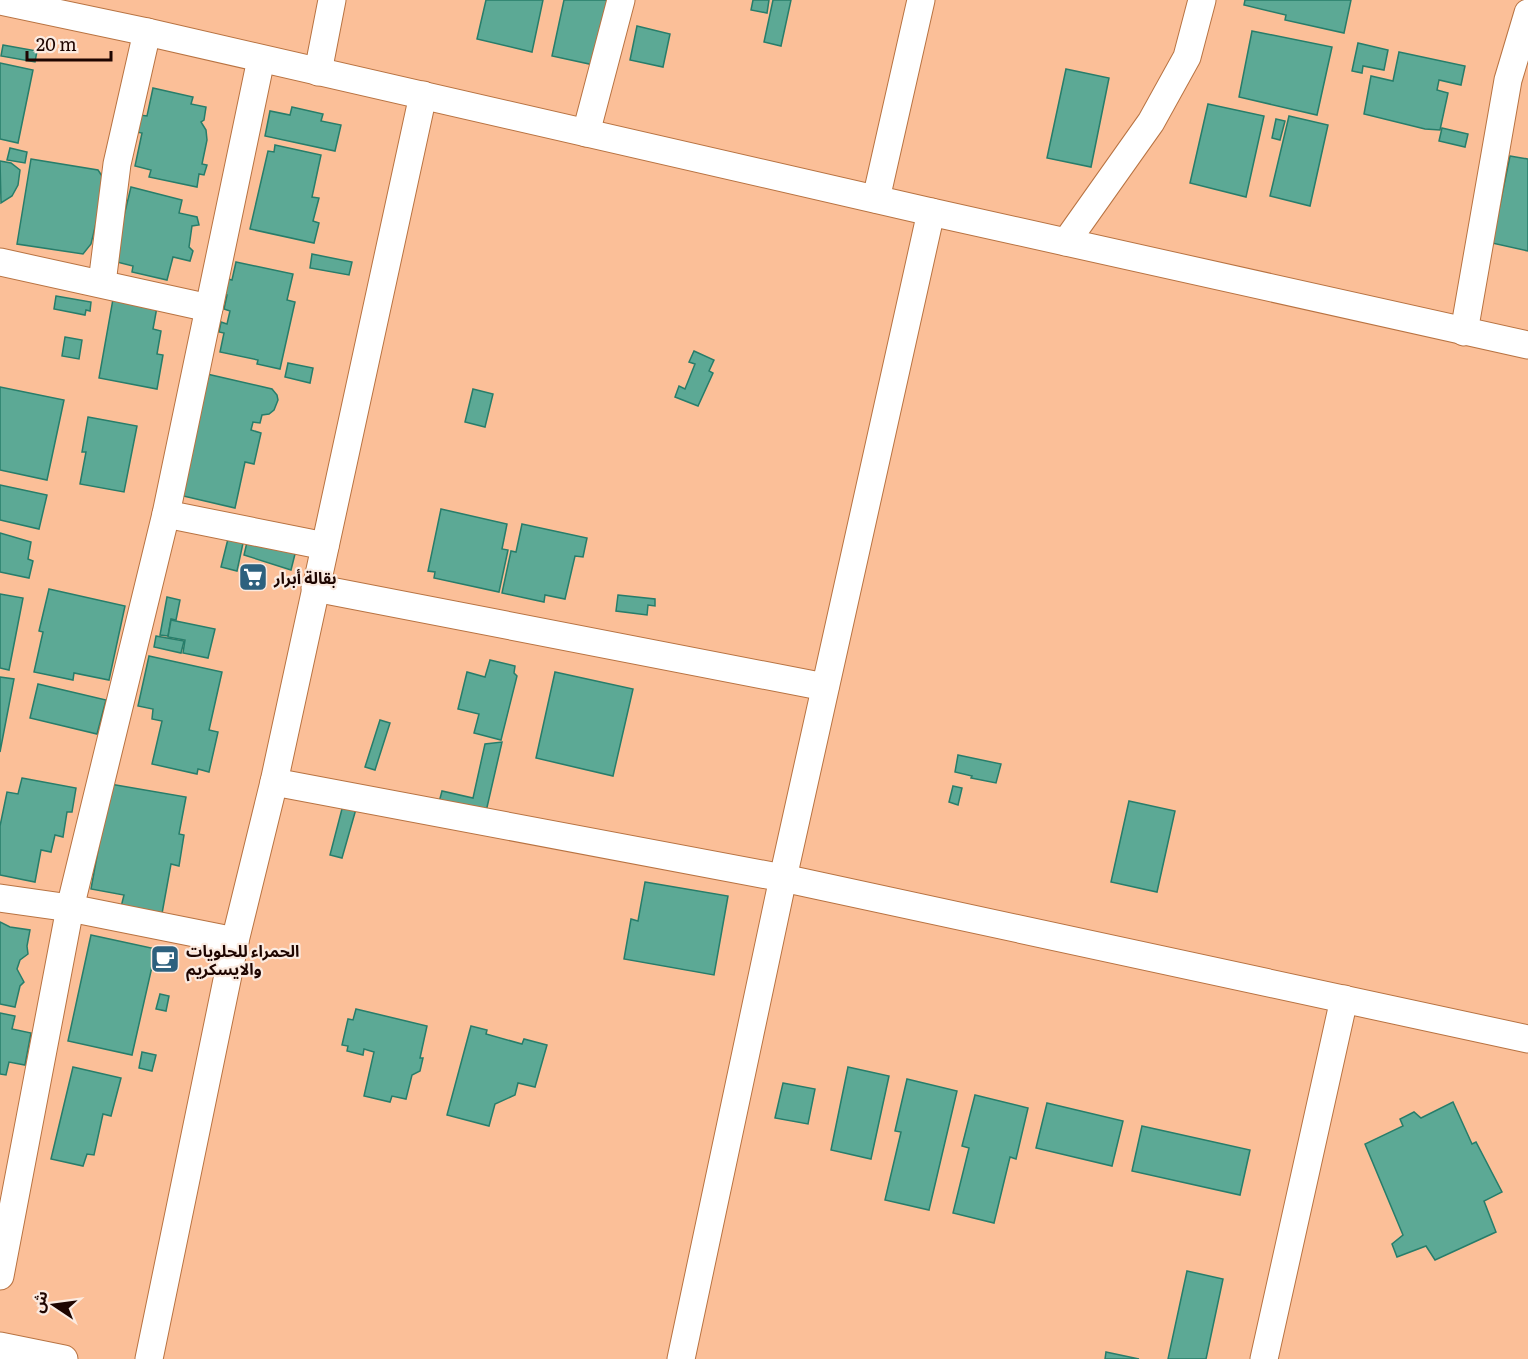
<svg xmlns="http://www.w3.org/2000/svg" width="1528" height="1359" font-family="Literata,'Noto Sans Arabic',serif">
<rect width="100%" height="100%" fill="#fbbf98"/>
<g fill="#5ca995" stroke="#277d6a" stroke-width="1.5">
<polygon points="486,0 543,0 532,52 477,39"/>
<polygon points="564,0 608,0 594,65 552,56"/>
<polygon points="753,0 769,0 767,13 751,10"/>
<polygon points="773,0 791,0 781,46 764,42"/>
<polygon points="1245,0 1351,0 1344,33 1285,20 1286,15 1244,5"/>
<polygon points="637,26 670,34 663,67 630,60"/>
<polygon points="1252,31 1332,47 1317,115 1239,97"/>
<polygon points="1358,43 1388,50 1384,70 1363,66 1362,73 1352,71"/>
<polygon points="3,45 37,51 35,62 1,56"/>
<polygon points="1399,52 1465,66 1461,85 1439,80 1437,90 1448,93 1440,130 1425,129 1364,114 1371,76 1393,81"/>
<polygon points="0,63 33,70 18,143 0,139"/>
<polygon points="1066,69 1109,78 1091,167 1047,158"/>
<polygon points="153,88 193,97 191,104 206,107 204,120 201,122 206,130 207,140 202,164 207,165 204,175 199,174 197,187 149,177 151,170 135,166 142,133 136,132 140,115 147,116"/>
<polygon points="1208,104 1264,116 1246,197 1190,183"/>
<polygon points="292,107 323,114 321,121 341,125 335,151 265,136 270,111 290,115"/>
<polygon points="1289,116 1328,125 1310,206 1270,196"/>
<polygon points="1276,119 1285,121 1280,140 1272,138"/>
<polygon points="1442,128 1468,134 1465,147 1439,141"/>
<polygon points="275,145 321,155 312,197 319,198 313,221 319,223 314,243 250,229 268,151 274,152"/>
<polygon points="10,148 27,152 25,163 7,160"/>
<polygon points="1510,156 1528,159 1528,251 1492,243"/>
<polygon points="31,159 98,170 106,182 91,244 83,254 17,244"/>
<polygon points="0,161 11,163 20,170 18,185 12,196 1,203"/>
<polygon points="131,187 182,200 179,213 197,217 199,225 192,226 189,247 193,251 190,261 173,257 167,280 132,272 133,266 113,261"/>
<polygon points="312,254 352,262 349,275 310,268"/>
<polygon points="236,262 293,274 287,300 295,302 280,369 257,364 258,360 220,352 224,333 219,332 221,322 227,324 230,311 224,309 227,295 224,294 228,279 232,280"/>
<polygon points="56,296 91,302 90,311 86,310 85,315 54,309"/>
<polygon points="113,299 157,307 153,329 161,331 157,354 163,355 157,389 99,378"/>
<polygon points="65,337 82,340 79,359 62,356"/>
<polygon points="694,351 714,360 709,371 713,373 698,406 675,397 679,386 685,389 695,364 689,362"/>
<polygon points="288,363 313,368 310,383 285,377"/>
<polygon points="207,374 272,389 277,395 278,400 274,410 269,414 262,415 260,423 253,422 251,430 261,433 254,464 245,462 235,508 179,495"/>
<polygon points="0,387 64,400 47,480 0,470"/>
<polygon points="473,389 493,394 485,427 465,422"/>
<polygon points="88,417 137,426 124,492 80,484 86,452 82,452"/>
<polygon points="0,485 47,495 39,529 0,520"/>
<polygon points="441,509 507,524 502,549 508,550 499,592 434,578 435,572 428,571"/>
<polygon points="522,524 587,538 583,557 575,556 565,599 545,595 544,602 502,593 511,551 516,552"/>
<polygon points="230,531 245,534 237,571 221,567"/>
<polygon points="0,533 31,542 28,559 33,561 29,578 0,572"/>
<polygon points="248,538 296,550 291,570 244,555"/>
<polygon points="49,589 125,606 109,680 74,673 73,680 34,672 43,632 39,631"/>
<polygon points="0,594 23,598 9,670 0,668"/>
<polygon points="618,595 655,599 655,606 648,605 647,615 616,611"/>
<polygon points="167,597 180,600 176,620 171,619 168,636 160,635"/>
<polygon points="171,620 215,629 208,658 183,653 185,640 168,637"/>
<polygon points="156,636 184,641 181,653 154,647"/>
<polygon points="149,656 222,672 209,730 218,732 209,772 198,769 197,774 152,764 162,721 152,719 153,709 138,706"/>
<polygon points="490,660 515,666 514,673 517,676 501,740 474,733 479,714 458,709 467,672 485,677"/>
<polygon points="555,672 633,689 613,776 536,758"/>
<polygon points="0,677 14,679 0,752"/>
<polygon points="38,684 106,700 97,734 30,718"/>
<polygon points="380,720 390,723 375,770 365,767"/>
<polygon points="502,742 485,816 438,806 442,791 473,798 485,744"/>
<polygon points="958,755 1001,764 996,783 971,778 972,776 955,772"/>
<polygon points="22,778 76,788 72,812 67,812 63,837 55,835 51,852 41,850 35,882 0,875 0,826 7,792 18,794"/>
<polygon points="110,784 186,797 179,834 184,835 179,866 171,864 161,919 120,911 124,895 91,889"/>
<polygon points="953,786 962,788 958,805 949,802"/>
<polygon points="1129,801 1175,811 1157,892 1111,882"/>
<polygon points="343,805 356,809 342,858 330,855"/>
<polygon points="645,882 728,896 714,975 624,959 631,919 638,921"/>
<polygon points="0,922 10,927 30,930 27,946 28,954 20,960 17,969 24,982 20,986 15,1007 0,1004"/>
<polygon points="91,935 156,949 132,1055 68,1041"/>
<polygon points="160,994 169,996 166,1011 156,1009"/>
<polygon points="356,1009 427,1026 420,1058 423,1058 420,1071 412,1075 406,1099 392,1096 390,1102 364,1096 374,1052 364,1049 363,1055 347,1051 348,1046 342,1045 348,1019 353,1020"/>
<polygon points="0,1013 15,1016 12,1029 31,1033 25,1065 9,1062 6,1075 0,1074"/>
<polygon points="471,1026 487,1030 486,1034 522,1044 524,1039 547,1045 535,1087 518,1083 515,1095 495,1104 489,1126 447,1115"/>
<polygon points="142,1052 156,1055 152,1071 139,1068"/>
<polygon points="73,1067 121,1078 111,1116 103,1114 94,1155 87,1154 83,1166 51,1159"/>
<polygon points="848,1067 889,1076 871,1159 831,1150"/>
<polygon points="907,1079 957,1091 929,1210 885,1200 901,1132 895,1131"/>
<polygon points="783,1083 815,1089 808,1124 775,1118"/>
<polygon points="975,1095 1028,1108 1016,1159 1010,1157 994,1223 953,1213 969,1148 962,1146"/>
<polygon points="1453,1102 1472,1144 1476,1142 1502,1192 1484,1201 1496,1232 1435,1260 1426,1246 1397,1257 1392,1244 1403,1235 1365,1144 1403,1126 1400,1119 1414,1112 1421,1118"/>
<polygon points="1047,1103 1123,1121 1112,1166 1036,1148"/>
<polygon points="1142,1126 1250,1150 1240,1195 1132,1171"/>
<polygon points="1187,1271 1223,1279 1206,1359 1168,1359"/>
<polygon points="1106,1352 1139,1359 1105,1359"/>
</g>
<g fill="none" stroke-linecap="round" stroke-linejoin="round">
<g stroke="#b87342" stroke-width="29">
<g id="minor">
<polyline points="0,1 147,32 931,212 1528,345"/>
<polyline points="318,72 332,0"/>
<polyline points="586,133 621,0"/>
<polyline points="876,199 921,0"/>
<polyline points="1066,242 1151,122 1187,57 1202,0"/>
<polyline points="0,262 209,308"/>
<polyline points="102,283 117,164 147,32"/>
<polyline points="1464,332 1508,80 1528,13"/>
<polyline points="166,514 325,546"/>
<polyline points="315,588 825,687"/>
<polyline points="274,782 783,878 1528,1039"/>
<polyline points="0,898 70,908 235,941"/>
<polyline points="0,1276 70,908 166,514 261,59"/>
<polyline points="0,1346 64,1359"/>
<polyline points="149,1359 235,941 274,782 423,95"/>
<polyline points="681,1359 783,878 931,212"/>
<polyline points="1264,1359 1344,999"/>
</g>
</g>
<use href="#minor" stroke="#fff" stroke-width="27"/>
</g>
<defs>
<g id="supermarket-square" transform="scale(1.5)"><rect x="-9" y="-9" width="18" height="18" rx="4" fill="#2d617e" stroke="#fbebe1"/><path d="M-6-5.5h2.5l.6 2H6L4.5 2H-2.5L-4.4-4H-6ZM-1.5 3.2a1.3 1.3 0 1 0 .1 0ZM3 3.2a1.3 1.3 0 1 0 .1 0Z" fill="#fff"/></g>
<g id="cafe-square" transform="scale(1.5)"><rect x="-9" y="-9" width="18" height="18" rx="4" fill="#2d617e" stroke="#fbebe1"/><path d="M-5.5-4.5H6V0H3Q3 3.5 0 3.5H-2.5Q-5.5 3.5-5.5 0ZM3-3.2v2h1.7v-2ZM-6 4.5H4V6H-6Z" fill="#fff"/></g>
</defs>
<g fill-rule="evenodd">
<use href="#supermarket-square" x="253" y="577"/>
<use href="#cafe-square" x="165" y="959"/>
</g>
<g text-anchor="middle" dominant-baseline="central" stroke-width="4.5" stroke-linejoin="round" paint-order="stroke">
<g font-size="16" font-weight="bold" fill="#1e0500" stroke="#fbebe1" text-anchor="start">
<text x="274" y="577">بقالة أبرار</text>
<text x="186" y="950">الحمراء للحلويات<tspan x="186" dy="18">والايسكريم</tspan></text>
</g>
</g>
<g transform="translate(54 1305) rotate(283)" stroke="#fbebe1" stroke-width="4.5" paint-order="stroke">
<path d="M0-4.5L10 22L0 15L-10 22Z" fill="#1e0500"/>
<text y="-9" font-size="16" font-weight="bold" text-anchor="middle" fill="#1e0500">ش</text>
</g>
<path d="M27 51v9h84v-9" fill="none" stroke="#1e0500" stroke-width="3"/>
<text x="36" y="51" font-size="18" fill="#1e0500" stroke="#fbebe1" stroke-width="4.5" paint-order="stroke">20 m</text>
</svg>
